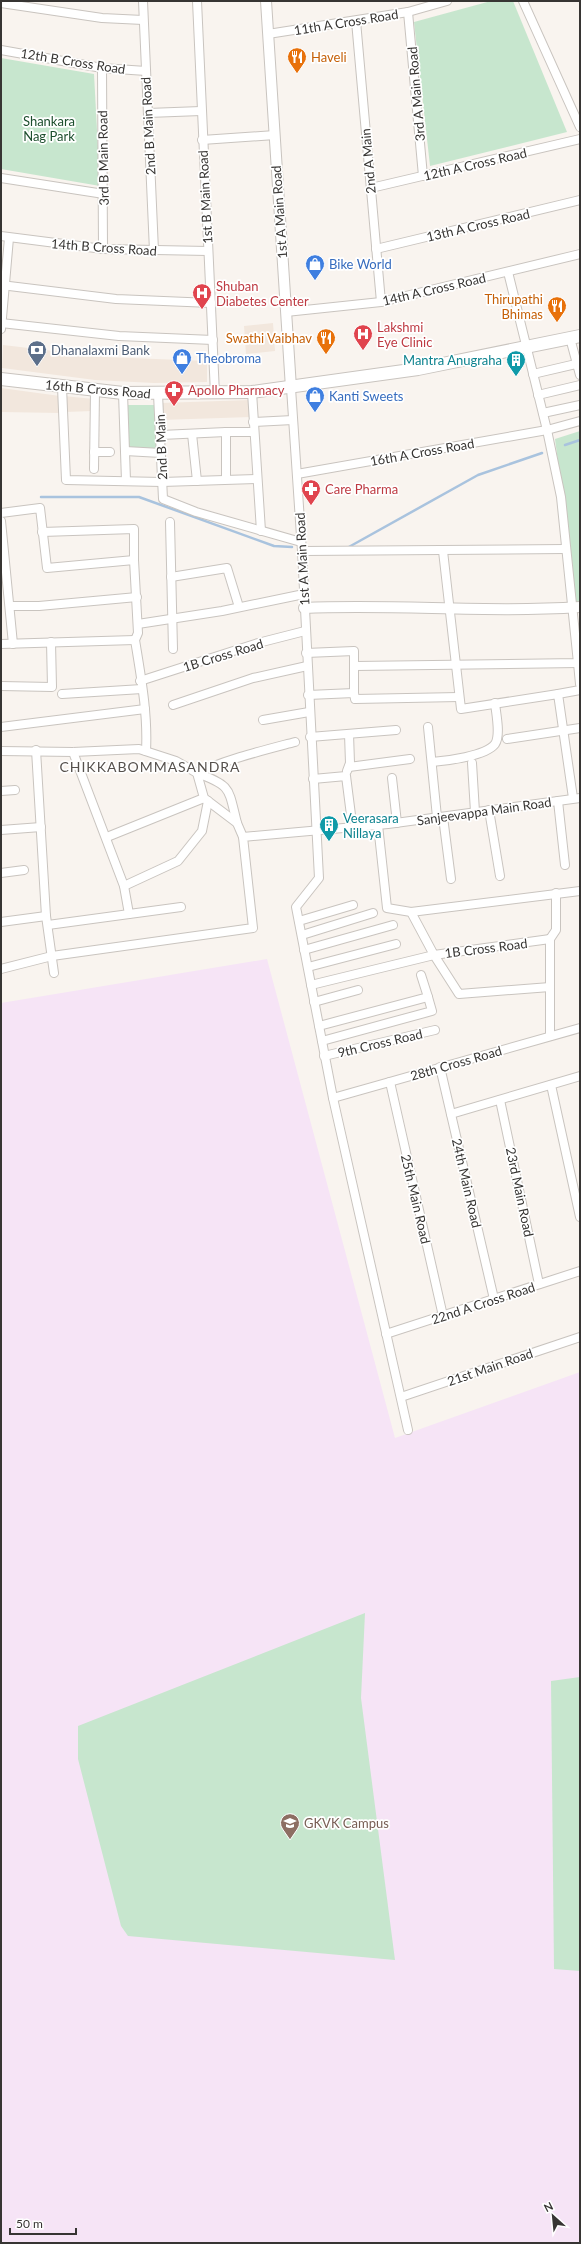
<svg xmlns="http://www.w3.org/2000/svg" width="581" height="2244" font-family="Lato,sans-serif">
<rect width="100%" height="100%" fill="#f9f4ef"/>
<g fill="#f2e7dd">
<polygon points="273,323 275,351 246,354 244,326"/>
<polygon points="3,345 105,357 207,361 207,382 154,383 95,380 2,368"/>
<polygon points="1,388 60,396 60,413 1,412"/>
<polygon points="64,396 94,399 93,411 65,412"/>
<polygon points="250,400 251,417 161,420 160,403"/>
</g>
<polygon fill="#f6e4f6" points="267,959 395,1438 580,1372 580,2243 1,2243 1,1003"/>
<g fill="#c7e6ce">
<polygon points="491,1 513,1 567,132 430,166 414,22"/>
<polygon points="1,58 94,74 100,186 1,169"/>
<polygon points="127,405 155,405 158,450 127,448"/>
<polygon points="580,431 580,602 576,602 555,439"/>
<polygon points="365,1613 361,1698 395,1960 128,1936 121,1926 78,1759 78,1726"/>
<polygon points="580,1677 580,1971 554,1969 551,1681"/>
</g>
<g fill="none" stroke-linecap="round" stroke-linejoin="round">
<g stroke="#a9c3de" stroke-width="2.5">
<polyline points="565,445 580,440"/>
<polyline points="41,497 139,497 274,546 292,547"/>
<polyline points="347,548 478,475 542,453"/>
</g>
<g stroke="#c9c4bf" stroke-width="10">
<g id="minor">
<polyline points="143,1 154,251"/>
<polyline points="197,1 215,394"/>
<polyline points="523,1 580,127"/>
<polyline points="1,3 102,18 143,20"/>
<polyline points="408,12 423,176"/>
<polyline points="356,21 381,302"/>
<polyline points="268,34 408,12 447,1"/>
<polyline points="1,50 102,68 146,71"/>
<polyline points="102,68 103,249"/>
<polyline points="148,113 201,111"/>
<polyline points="202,140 275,135"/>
<polyline points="1,178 104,194"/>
<polyline points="371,188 580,139"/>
<polyline points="1,236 103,249 208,251"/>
<polyline points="376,249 580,200"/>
<polyline points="1,285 116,299 211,303"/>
<polyline points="286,312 381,302 580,254"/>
<polyline points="1,323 119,336 213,340"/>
<polyline points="1,329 9,238"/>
<polyline points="570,338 580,375"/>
<polyline points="533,374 580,363"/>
<polyline points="62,387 66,480 162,482 256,479"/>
<polyline points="291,388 302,551 319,878 296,907 333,1098 408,1430"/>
<polyline points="252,392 261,531"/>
<polyline points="123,393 126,481"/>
<polyline points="158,394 163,499 196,512 301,542"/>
<polyline points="538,395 580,385"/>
<polyline points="543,413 580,405"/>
<polyline points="253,422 293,420"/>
<polyline points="192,434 197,481"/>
<polyline points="161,435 226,432"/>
<polyline points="125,451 161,453"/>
<polyline points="94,452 110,452"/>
<polyline points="94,469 95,390"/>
<polyline points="297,474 547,430 580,421"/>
<polyline points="226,479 226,432 253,432"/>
<path d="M1 513 40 508 47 568 134 560 138 633 135 640C141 677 148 714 146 751"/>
<polyline points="1,521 13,644"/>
<polyline points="170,522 173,649"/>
<polyline points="42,532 134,529 134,560"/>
<polyline points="302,551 565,549"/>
<polyline points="443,551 461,709 558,694 573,798"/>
<polyline points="171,577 227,568 239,607"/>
<polyline points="10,606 39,606 137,597"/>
<polyline points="138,624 222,611 304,594"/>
<polyline points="1,644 135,640"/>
<polyline points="306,653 354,651 354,693"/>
<polyline points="578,663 580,684"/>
<polyline points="355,666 578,663 561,497 547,430 508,272"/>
<polyline points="140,681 258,643 305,631"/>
<polyline points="1,686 52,687 51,642"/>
<polyline points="62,694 142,689"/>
<polyline points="558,694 580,690"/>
<polyline points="308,695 354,693 355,699 459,697"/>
<polyline points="173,705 253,678 307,666"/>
<polyline points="263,720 309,712"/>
<polyline points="1,727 145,709"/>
<polyline points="428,727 437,817"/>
<polyline points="310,737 396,730"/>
<polyline points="507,739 580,728"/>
<polyline points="36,750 46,916 54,973"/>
<polyline points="1,751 73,752 139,749 176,761 197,773 204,798 237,823 243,837"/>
<polyline points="73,752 124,886 178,861 202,831 208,801"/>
<path d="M432 762C446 761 486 756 495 744 501 735 496 714 495 703"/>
<polyline points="472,763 475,812"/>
<polyline points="349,767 410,759"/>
<polyline points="347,771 350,763 349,734"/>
<path d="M197 773C228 759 261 751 295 742"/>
<path d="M197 773C232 786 228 788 237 823"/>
<polyline points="392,778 397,823"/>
<polyline points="313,779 346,776 351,815"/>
<polyline points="1,791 15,790"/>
<polyline points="558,801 565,865"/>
<polyline points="489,810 500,876"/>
<polyline points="443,817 451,879"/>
<polyline points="378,825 387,908 411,912 434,955 550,939"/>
<polyline points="1,830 41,827"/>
<polyline points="107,837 204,798"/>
<polyline points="1,873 24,870"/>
<polyline points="124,886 129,914"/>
<polyline points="411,912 580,891"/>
<polyline points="299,921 353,905"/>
<polyline points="1,922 46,916"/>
<polyline points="48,925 181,907"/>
<polyline points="302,935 373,913"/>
<polyline points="550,939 550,1036"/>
<polyline points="550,939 556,930 556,893"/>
<polyline points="304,950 393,925"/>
<polyline points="308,967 396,944"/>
<polyline points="1,969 52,956 253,928 243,837 388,824 580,798"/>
<polyline points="311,985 434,955 459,994 550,987"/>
<polyline points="314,1002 358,990"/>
<polyline points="319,1026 428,997 421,975"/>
<polyline points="322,1041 432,1011 428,997"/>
<polyline points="324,1056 435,1030"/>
<polyline points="440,1067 494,1299"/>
<polyline points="390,1082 443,1316"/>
<polyline points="551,1085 580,1217"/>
<polyline points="333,1098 580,1028"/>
<polyline points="500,1100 539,1284"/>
<polyline points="451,1114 580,1076"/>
<polyline points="386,1334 580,1271"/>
<polyline points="401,1397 580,1337"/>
</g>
</g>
<g stroke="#c9c4bf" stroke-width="12">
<g id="tertiary">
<polyline points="266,1 291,388"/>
<path d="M304 608C396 604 488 613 580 607"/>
</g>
</g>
<g stroke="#c9c4bf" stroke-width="14">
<polyline id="secondary" points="1,379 123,393 252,392 418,369 580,336"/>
</g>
<use href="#minor" stroke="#fff" stroke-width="8"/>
<use href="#tertiary" stroke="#fff" stroke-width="10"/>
<use href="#secondary" stroke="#fff" stroke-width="12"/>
</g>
<defs>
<g id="restaurant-pin" transform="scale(1)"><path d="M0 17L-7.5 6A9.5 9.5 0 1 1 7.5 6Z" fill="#e8710a" stroke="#fff"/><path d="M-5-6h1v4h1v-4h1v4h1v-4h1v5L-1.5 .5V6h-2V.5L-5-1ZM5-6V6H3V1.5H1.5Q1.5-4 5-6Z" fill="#fff"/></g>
<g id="shop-pin" transform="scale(1)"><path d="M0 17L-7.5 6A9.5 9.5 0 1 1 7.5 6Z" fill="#3f7fe0" stroke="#fff"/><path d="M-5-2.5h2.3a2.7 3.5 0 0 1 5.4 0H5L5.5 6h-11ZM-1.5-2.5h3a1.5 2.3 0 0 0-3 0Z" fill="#fff"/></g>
<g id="hospital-pin" transform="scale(1)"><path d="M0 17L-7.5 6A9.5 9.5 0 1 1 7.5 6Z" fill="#e0444e" stroke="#fff"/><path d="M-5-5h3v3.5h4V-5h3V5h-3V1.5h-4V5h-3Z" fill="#fff"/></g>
<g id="bank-pin" transform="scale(1)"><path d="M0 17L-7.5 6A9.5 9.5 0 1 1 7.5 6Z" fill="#5c6f8a" stroke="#fff"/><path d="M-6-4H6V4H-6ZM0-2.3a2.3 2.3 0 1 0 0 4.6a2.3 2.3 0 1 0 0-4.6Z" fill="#fff"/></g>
<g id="building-pin" transform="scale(1)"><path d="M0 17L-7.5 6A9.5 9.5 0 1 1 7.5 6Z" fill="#0f9aa8" stroke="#fff"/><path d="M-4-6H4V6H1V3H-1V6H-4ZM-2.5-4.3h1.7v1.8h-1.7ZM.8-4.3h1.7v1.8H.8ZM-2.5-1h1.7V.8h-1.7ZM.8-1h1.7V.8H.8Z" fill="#fff"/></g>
<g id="pharmacy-pin" transform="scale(1)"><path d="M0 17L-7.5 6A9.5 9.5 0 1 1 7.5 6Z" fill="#e0444e" stroke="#fff"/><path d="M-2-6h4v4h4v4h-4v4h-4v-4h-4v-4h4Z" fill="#fff"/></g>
<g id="university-pin" transform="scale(1)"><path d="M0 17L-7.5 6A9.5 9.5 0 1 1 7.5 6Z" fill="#8d6e63" stroke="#fff"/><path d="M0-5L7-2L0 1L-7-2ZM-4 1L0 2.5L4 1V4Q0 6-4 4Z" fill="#fff"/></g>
</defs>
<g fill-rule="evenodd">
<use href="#restaurant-pin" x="297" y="57"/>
<use href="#shop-pin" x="315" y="264"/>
<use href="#hospital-pin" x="202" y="293"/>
<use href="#restaurant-pin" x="557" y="306"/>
<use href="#hospital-pin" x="363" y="334"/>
<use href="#restaurant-pin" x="326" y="338"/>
<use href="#bank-pin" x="37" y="350"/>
<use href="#shop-pin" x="182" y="358"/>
<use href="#building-pin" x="516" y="360"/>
<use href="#pharmacy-pin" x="174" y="390"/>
<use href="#shop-pin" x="315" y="396"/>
<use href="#pharmacy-pin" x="311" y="489"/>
<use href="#building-pin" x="329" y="825"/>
<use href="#university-pin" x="290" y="1823"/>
</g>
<g text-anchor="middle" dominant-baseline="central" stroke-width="3.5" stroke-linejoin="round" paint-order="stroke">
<g font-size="13" fill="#373533" stroke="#fff">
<text transform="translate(346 22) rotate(-9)">11th A Cross Road</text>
<text transform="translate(73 61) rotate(9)">12th B Cross Road</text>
<text transform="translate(416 94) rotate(-95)">3rd A Main Road</text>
<text transform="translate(148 126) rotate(-93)">2nd B Main Road</text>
<text transform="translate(103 158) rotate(-91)">3rd B Main Road</text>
<text transform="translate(368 161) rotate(-95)">2nd A Main</text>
<text transform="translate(475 164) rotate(-13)">12th A Cross Road</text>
<text transform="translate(205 197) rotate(-93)">1st B Main Road</text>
<text transform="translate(279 212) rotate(-94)">1st A Main Road</text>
<text transform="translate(478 225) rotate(-13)">13th A Cross Road</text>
<text transform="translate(104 247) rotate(4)">14th B Cross Road</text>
<text transform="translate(434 289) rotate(-13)">14th A Cross Road</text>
<text transform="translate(98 389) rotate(5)">16th B Cross Road</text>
<text transform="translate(161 447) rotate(-92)">2nd B Main</text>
<text transform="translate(422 452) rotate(-10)">16th A Cross Road</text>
<text transform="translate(302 559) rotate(-93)">1st A Main Road</text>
<text transform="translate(223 655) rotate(-17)">1B Cross Road</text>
<text transform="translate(484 811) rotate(-8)">Sanjeevappa Main Road</text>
<text transform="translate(486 948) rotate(-7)">1B Cross Road</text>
<text transform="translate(380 1043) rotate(-13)">9th Cross Road</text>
<text transform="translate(456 1063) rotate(-16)">28th Cross Road</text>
<text transform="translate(467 1183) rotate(77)">24th Main Road</text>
<text transform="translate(520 1192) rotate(78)">23rd Main Road</text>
<text transform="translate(416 1199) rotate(77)">25th Main Road</text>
<text transform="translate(483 1303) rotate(-18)">22nd A Cross Road</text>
<text transform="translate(490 1367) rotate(-19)">21st Main Road</text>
</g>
<g font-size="13" fill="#c56008" stroke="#fff" text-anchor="end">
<text x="311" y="57" text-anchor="start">Haveli</text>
<text x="543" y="299">Thirupathi<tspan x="543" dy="15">Bhimas</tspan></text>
<text x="312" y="338">Swathi Vaibhav</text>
</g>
<g font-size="13" fill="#1c4e2d" stroke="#fff">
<text x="49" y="121">Shankara<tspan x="49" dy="15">Nag Park</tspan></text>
</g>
<g font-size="13" fill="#366cbe" stroke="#fff" text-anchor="start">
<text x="329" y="264">Bike World</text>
<text x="196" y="358">Theobroma</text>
<text x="329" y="396">Kanti Sweets</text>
</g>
<g font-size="13" fill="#be3a42" stroke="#fff" text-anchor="start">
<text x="216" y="286">Shuban<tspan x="216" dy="15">Diabetes Center</tspan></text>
<text x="377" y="327">Lakshmi<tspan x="377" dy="15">Eye Clinic</tspan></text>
<text x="188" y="390">Apollo Pharmacy</text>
<text x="325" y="489">Care Pharma</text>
</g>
<g font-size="13" fill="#4e5e75" stroke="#fff" text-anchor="start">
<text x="51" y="350">Dhanalaxmi Bank</text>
</g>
<g font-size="13" fill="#0d838f" stroke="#fff" text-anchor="end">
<text x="502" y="360">Mantra Anugraha</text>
<text x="343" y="818" text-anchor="start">Veerasara<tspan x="343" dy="15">Nillaya</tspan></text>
</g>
<g font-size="13" fill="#785e54" stroke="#fff" text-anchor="start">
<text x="304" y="1823">GKVK Campus</text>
</g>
<g font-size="14" letter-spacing="1" fill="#56514d" stroke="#fff">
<text x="150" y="766">CHIKKABOMMASANDRA</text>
</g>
</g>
<rect width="581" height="2244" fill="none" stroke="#373533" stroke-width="4"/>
<g transform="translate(553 2216) rotate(333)" stroke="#ffffff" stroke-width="3" paint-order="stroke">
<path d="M0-3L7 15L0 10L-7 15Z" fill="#373533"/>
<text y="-6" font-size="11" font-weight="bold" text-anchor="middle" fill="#373533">N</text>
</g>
<path d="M10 2228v6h66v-6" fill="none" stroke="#373533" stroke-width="2"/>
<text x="16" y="2228" font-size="12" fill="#373533" stroke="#ffffff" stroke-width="3" paint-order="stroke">50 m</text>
</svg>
